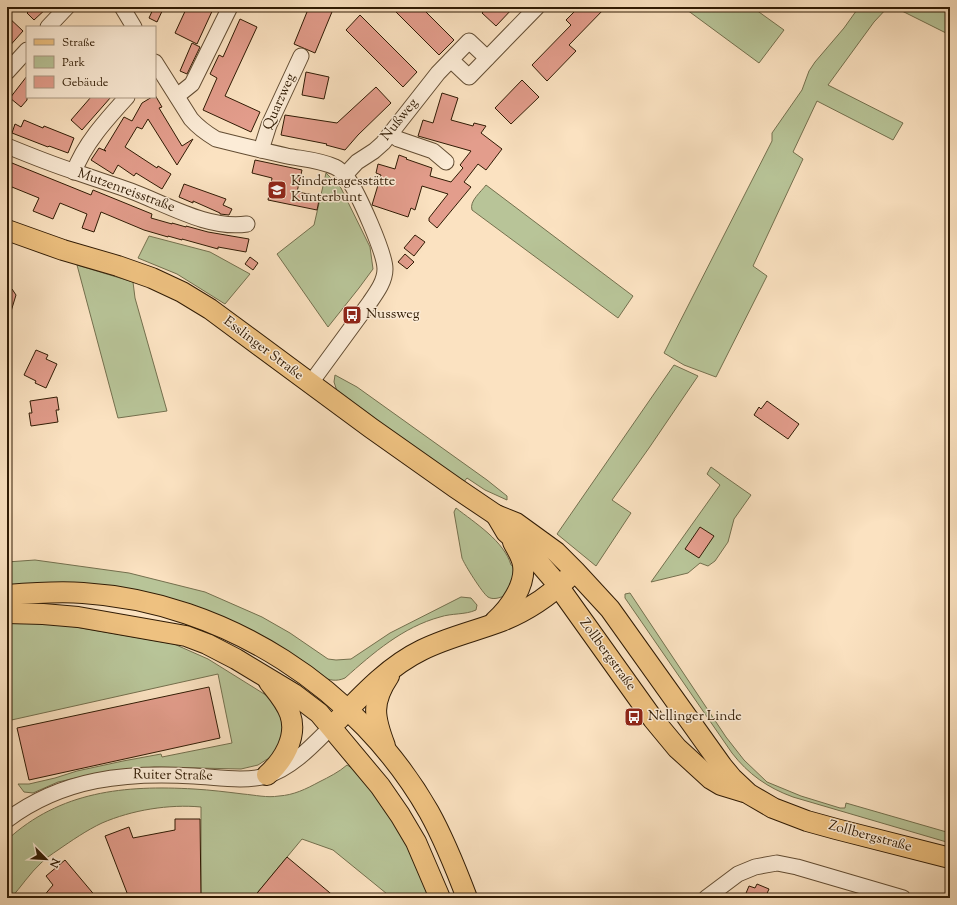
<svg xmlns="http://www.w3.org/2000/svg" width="957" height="905" font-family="'Sorts Mill Goudy',serif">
<rect width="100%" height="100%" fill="#fbe2c1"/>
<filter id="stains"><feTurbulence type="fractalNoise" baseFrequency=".005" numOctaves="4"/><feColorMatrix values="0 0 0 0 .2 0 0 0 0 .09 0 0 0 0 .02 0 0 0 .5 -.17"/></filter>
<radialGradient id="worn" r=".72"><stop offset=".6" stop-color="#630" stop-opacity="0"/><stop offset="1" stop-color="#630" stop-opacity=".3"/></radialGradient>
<g fill="#b8c498" stroke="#74704e">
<polygon points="683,7 752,7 784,30 759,63"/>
<polygon points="859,7 888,7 874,22 828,85 903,123 893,140 817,101 793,152 803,159 753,266 767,276 716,377 684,365 664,353 772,141 772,133 802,90 809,71 815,62 844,28"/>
<polygon points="894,7 950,7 950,35"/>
<polygon points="326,173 341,188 370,247 373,269 359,288 328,327 277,254 314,225"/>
<path d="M486 185 633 296 618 318 472 210C469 201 481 192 486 185Z"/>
<polygon points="149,236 210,252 250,274 225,304 177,274 138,258"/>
<polygon points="77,265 133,282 135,298 167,411 118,418"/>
<polygon points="674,365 698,376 649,448 612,500 631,513 596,566 557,534"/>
<polygon points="335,375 357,387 487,480 507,496 507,500 485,490 467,478 463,483 337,391 334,382"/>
<polygon points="711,467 751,495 734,519 728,542 715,561 708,566 700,563 688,573 651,582 720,485 707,474"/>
<path d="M456 508C475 523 504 541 511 565L516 568V577L504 596C499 598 493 600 488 597 483 594 464 564 462 558L454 512Z"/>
<path d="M35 560 129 573 205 592 262 617 290 633 328 659 336 660 351 659 390 633 461 597 471 598 477 605 476 610C465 615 452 613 440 617 403 627 373 653 345 678 336 682 330 680 321 677L236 625 7 589V562Z"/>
<path d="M630 593 726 737 744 760 767 782 801 796 840 808H845L846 803 950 833V843L793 797C768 788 748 774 732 753L625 598V594Z"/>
<polygon points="7,617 18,617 174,644 208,659 269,697 283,716 283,739 272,756 258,765 241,769 154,767 98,773 58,782 33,793 24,792 18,784 29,784 55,778 77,771 123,761 161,754 162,757 232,743 218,674 7,721"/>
<path d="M347 765 360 773 400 829 432 898H392L333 850 302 839 253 898H201V807C169 804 132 810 102 823 87 830 71 841 58 850 52 854 46 858 41 863 30 873 21 887 11 898H7V840C60 791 125 785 194 789 211 790 227 792 243 794 255 795 267 798 279 796 294 795 306 789 319 782 329 777 339 772 347 765Z"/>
</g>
<g fill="#e39d8c" stroke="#301b04">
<polygon points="24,7 48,7 34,20 27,13 28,12"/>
<polygon points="154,7 164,7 157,22 149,18"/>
<polygon points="187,7 214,7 197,44 175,33"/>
<polygon points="309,7 334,7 315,53 294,44"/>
<polygon points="391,7 421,7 454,40 439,55"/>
<polygon points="488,7 514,7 496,26 482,13"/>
<polygon points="579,7 606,7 569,45 576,51 547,81 532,65 571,25 566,20"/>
<polygon points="360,15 417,72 403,87 346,30"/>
<polygon points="7,16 23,31 7,49"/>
<polygon points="240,19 257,27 225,96 260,112 251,132 203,110 217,78 210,74 219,55 223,57"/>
<polygon points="192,43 200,47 187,74 180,71"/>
<polygon points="306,72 329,77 324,99 302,95"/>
<polygon points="27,76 27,100 21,107 10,98"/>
<polygon points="522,80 539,97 511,124 495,108"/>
<polygon points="376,87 391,103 358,135 345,150 326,145 327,144 281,135 285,115 337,123"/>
<polygon points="442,93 458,98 451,120 473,126 474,123 486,126 481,133 502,149 486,170 478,164 464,182 471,187 437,228 429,221 429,218 448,194 422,186 415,210 411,208 408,217 372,205 381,175 376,173 378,164 395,169 399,155 407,158 406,159 432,168 430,176 451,182 463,168 460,165 471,151 418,136 423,120 433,123"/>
<polygon points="155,95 162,107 159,108 182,146 193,139 177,165 148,119 142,129 137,127 125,147 157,168 158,166 171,174 162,189 136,173 134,176 118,165 113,174 91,160 99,148 106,151 104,150 124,117 132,121 142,103 152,97 155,97"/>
<polygon points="91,97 111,97 82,130 71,120"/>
<polygon points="24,120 43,128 44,126 74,138 68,153 49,146 48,147 12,133 15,124 21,127"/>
<polygon points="255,160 302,170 297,192 320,196 317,210 268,200 272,178 252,173"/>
<polygon points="7,161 91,195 93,190 152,214 151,218 172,224 172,223 186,227 186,226 208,232 249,239 246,252 218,247 218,249 182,239 182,240 168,236 168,237 144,230 101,212 94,232 82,228 87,214 60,203 53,219 33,211 39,198 7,185"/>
<polygon points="184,184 226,199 223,205 232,209 229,215 220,214 220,213 193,201 193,203 179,197"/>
<polygon points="415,235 425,242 414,256 404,248"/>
<polygon points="405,254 414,262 407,269 398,262"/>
<polygon points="250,257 258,263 253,270 245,264"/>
<polygon points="12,289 16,295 9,318 7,318 7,293"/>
<polygon points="36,350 48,355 46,359 57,364 46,388 35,383 36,381 24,375"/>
<polygon points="57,397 59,410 56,410 58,422 31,426 29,413 32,413 30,401"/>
<polygon points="767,401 799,424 788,439 754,415 759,407 761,409"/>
<polygon points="700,527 714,536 699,558 685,549"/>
<polygon points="209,687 220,738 29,780 17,728"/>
<polygon points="175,819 200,819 201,898 129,898 105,836 129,827 133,838 175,830"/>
<polygon points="287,857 317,882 336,898 253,898"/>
<polygon points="65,860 97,898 42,898 53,885 46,876"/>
<polygon points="757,884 769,889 765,898 744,898 749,886 755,888"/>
</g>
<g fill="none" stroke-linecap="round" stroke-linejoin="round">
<g stroke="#634d33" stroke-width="17">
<g id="minor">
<polyline points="122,7 134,27"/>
<polyline points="48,27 67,7"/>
<polyline points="451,60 469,77 537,7"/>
<path d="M155 62 191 119C198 127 206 133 216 139 240 145 264 151 287 156 303 159 320 160 335 167 340 169 344 174 348 179 358 193 385 253 385 269 385 281 377 292 370 302L310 384"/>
<polyline points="7,72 27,50"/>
<polyline points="177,96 192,84 230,7"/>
<polyline points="390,133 398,139 433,151 446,162"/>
<path d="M7 146C29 155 51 164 73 171 92 178 112 184 131 191 166 204 209 230 247 224"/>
<polyline points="261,150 269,125 301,56"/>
<path d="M74 172C84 144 107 119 127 97"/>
<polyline points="345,175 357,162 374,151 383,143 438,73 469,41 487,58"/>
<path d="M7 820C63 778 126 772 194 776 216 777 245 782 266 776 292 768 313 745 331 727"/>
<polyline points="706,898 738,874 755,867 777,863 797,867 903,898"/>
</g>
</g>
<g stroke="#301b04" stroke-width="22">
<g id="major">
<polyline points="7,230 63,250 118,266 152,278 182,292 210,309 371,428 456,488 496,515 516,523 556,552 575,571 610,609 722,766 732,778 749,794 773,808 807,821 836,829 950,858"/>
<polyline points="496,515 506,532 534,557 553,579 653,719 677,748 711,779 721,785 744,792"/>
<path d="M7 595C32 593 57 591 83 593 225 602 359 689 429 812 444 839 456 869 467 898"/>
<polyline points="7,613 43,614 78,617 186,636 207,644 236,659 294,694 319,713 380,786 400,815 416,842 440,898"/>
<path d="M495 621C509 609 526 585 523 565 522 557 517 550 513 542"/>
<path d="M338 720C363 694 389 666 422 650 448 637 476 631 502 621 527 611 549 596 568 578"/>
<path d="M385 746C374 717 371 703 389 676"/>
<path d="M267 775C283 761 298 737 290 714 286 702 277 692 269 682"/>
</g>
</g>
<use href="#minor" stroke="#fcecd7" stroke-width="15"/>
<use href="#major" stroke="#eec180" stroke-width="20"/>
</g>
<defs>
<g id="school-square" transform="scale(1)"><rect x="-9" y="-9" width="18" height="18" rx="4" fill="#8f2418" stroke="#fcecd7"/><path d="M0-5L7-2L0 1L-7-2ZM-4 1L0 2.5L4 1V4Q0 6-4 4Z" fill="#fff"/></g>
<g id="bus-square" transform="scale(1)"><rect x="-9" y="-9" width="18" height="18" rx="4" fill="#8f2418" stroke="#fcecd7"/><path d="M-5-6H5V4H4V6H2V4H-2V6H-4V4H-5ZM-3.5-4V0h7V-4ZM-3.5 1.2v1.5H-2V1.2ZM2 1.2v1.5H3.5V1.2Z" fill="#fff"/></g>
</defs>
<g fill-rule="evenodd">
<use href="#school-square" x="277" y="190"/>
<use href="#bus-square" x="352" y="315"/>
<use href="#bus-square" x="634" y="717"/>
</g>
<g text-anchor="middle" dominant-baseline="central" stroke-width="3" stroke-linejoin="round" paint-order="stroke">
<g font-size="14" fill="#301b04" stroke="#fcecd7">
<text transform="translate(280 102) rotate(-66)">Quarzweg</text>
<text transform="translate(400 120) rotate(-51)">Nußweg</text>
<text transform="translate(126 191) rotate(20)">Mutzenreisstraße</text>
<text transform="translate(263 349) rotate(37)">Esslinger Straße</text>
<text transform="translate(607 655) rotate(54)">Zollbergstraße</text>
<text transform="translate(173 776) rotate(1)">Ruiter Straße</text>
<text transform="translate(870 837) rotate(15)">Zollbergstraße</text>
</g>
<g font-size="14" fill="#301b04" stroke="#fcecd7" text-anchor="start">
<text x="291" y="182">Kindertagesstätte<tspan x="291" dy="16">Kunterbunt</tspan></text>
<text x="366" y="315">Nussweg</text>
<text x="648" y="717">Nellinger Linde</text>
</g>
</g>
<rect width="957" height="905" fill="none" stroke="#fbe2c1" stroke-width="24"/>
<rect x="8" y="8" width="941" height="889" fill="none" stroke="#301b04" stroke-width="2"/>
<rect x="12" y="12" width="933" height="881" fill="none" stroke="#301b04"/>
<rect x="26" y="26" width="130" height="72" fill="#fcecd7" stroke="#aa9883"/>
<rect x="34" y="39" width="20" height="6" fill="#eec180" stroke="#aa9883"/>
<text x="62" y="46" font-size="12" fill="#301b04">Straße</text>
<rect x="34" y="56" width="20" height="12" fill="#b8c498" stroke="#aa9883"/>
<text x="62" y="66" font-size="12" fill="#301b04">Park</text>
<rect x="34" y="76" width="20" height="12" fill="#e39d8c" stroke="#aa9883"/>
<text x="62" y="86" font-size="12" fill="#301b04">Gebäude</text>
<g transform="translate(46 859) rotate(114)" stroke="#fcecd7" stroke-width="3" paint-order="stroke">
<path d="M0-3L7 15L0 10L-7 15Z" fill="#301b04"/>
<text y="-6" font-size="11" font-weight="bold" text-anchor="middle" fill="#301b04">N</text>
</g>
<rect width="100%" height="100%" filter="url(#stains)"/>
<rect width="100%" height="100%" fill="url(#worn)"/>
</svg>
